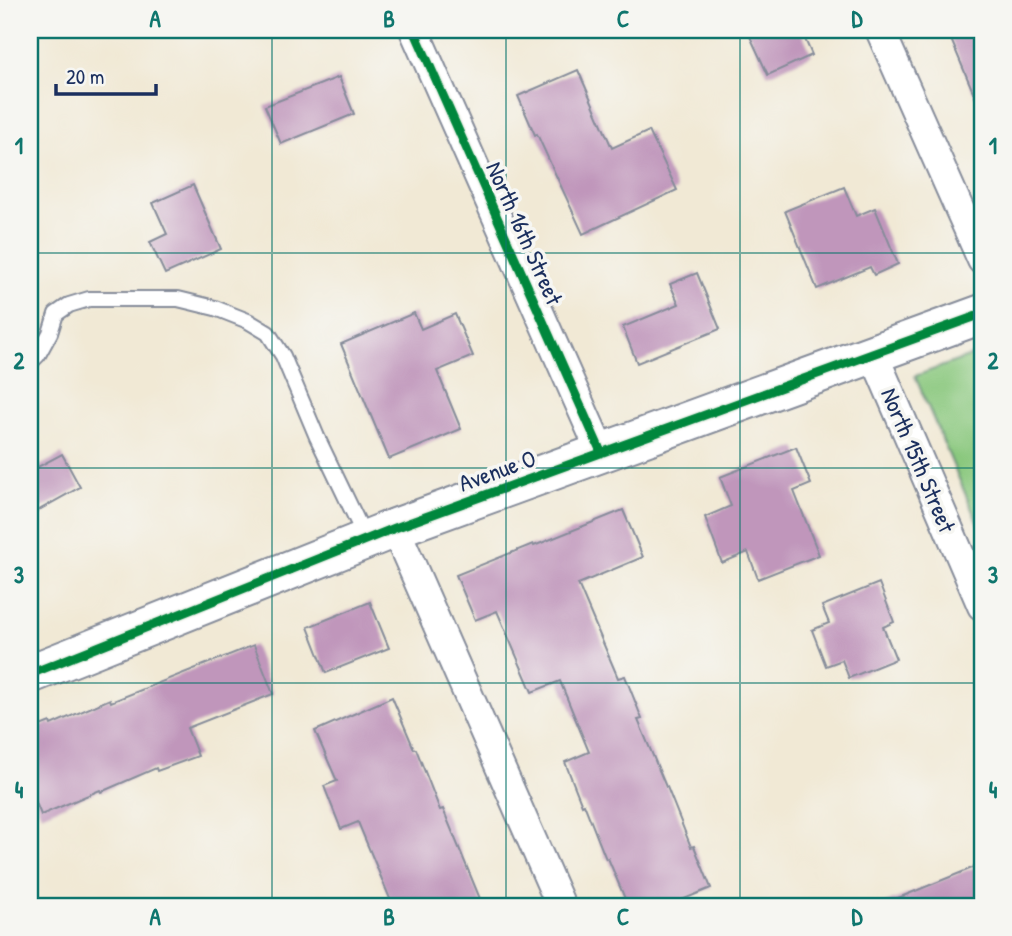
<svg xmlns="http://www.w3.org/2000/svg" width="1012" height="936" font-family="'Patrick Hand',sans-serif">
<rect width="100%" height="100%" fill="#f6f6f2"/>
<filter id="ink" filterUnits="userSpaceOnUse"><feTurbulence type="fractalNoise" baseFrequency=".0143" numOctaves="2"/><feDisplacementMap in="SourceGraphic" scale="14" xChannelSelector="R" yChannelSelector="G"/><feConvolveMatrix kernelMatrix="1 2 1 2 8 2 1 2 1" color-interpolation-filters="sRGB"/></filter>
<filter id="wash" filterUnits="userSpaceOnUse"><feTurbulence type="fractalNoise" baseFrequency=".00686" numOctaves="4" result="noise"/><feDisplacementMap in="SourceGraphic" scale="28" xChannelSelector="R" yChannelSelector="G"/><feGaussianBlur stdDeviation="1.57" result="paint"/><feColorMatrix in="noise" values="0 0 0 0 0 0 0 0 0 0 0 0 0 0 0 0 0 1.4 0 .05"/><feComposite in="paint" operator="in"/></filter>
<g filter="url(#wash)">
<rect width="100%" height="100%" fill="#f1e9d5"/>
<polygon fill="#8ac87e" stroke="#527c6e" stroke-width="2" points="982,352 982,533 915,376"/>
<g id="blocks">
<g fill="#c096bb">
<polygon points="747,30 801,30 812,55 768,75"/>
<polygon points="966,30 982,30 982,113 950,37"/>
<polygon points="578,70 612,148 649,131 677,190 583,234 537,134 535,135 518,96"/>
<polygon points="339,77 354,114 281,144 265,106"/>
<polygon points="193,185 221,249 165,274 150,242 167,234 153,203"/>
<polygon points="844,187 856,216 875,208 898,264 874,275 870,267 817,289 785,211"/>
<polygon points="697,273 720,329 637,363 623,327 679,304 670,284"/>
<polygon points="414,313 421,329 455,314 473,356 437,371 461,429 389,459 341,344"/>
<polygon points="796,447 811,484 794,491 819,555 758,579 748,552 722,563 705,517 731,506 720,477"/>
<polygon points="62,454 80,487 30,515 30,471"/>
<polygon points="623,510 643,557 578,584 618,678 625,676 642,719 638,720 666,787 667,787 691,847 694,846 711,888 667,906 628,906 608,858 606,859 584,804 582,805 565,762 589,752 560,681 532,692 497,611 475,620 456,575 533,544 534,546"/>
<polygon points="879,583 894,622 883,627 896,659 849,678 842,660 826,666 812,630 829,623 822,606"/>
<polygon points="370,602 389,648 326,673 308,627"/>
<polygon points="254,645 273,694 187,728 198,756 157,771 156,768 101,792 100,790 41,815 30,788 30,730 50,722 51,725 110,699 111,702"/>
<polygon points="392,697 414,749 416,749 440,810 443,809 483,906 393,906 358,822 341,829 324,786 337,781 315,731"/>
<polygon points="982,864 982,906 881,906 881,905"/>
</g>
</g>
</g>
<g filter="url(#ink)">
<use href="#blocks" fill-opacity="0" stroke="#868c9a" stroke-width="2"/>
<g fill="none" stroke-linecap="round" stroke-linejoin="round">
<g stroke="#868c9a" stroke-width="18">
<polyline id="lane" points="30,363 38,355 50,333 56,314 69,305 89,299 178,299 215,308 248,321 268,333 283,356 317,437 365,537"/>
</g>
<g stroke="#868c9a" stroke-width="32">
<g id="street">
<polyline points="414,30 601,452"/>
<polyline points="880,30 982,260"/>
<polyline points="873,353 982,606"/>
<polyline points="395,528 561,906"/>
</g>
</g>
<g stroke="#868c9a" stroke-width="42">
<polyline id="secondary" points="30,674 395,528 982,314"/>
</g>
<use href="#lane" stroke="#fff" stroke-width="14"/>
<use href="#street" stroke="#fff" stroke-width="28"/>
<use href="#secondary" stroke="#fff" stroke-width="38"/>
<g stroke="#f6f6f2" stroke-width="13">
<g id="cycleway">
<polyline points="414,30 601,452"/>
<polyline points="30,674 395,528 982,314"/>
</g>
</g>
<use href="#cycleway" stroke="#00873e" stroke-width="9"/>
</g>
</g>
<path fill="none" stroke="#0f766e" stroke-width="2" stroke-opacity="0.55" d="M272 30V906M506 30V906M740 30V906M30 253H982M30 468H982M30 683H982"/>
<g text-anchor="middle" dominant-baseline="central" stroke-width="7" stroke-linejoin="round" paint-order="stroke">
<g font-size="24" fill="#1b2f5e" stroke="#f6f6f2">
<text transform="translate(525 233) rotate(66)">North 16th Street</text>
<text transform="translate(919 460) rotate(67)">North 15th Street</text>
<text transform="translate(497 470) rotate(-20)">Avenue O</text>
</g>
</g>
<rect width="1012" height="936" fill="none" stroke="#f6f6f2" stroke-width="77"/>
<path d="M56 84v10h100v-10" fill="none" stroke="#1b2f5e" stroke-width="3.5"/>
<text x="66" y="84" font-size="21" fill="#1b2f5e" stroke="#f6f6f2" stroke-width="5" paint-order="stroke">20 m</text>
<rect x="38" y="38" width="936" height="860" fill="none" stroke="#0f766e" stroke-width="2.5"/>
<g font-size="23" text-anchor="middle" font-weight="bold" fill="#0f766e">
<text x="155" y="27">A</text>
<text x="389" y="27">B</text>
<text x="623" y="27">C</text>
<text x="857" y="27">D</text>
<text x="19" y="154">1</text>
<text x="993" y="154">1</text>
<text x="19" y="369">2</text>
<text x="993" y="369">2</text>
<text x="19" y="583">3</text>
<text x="993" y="583">3</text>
<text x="19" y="798">4</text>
<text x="993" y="798">4</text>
<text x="155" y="925">A</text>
<text x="389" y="925">B</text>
<text x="623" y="925">C</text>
<text x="857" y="925">D</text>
</g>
</svg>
